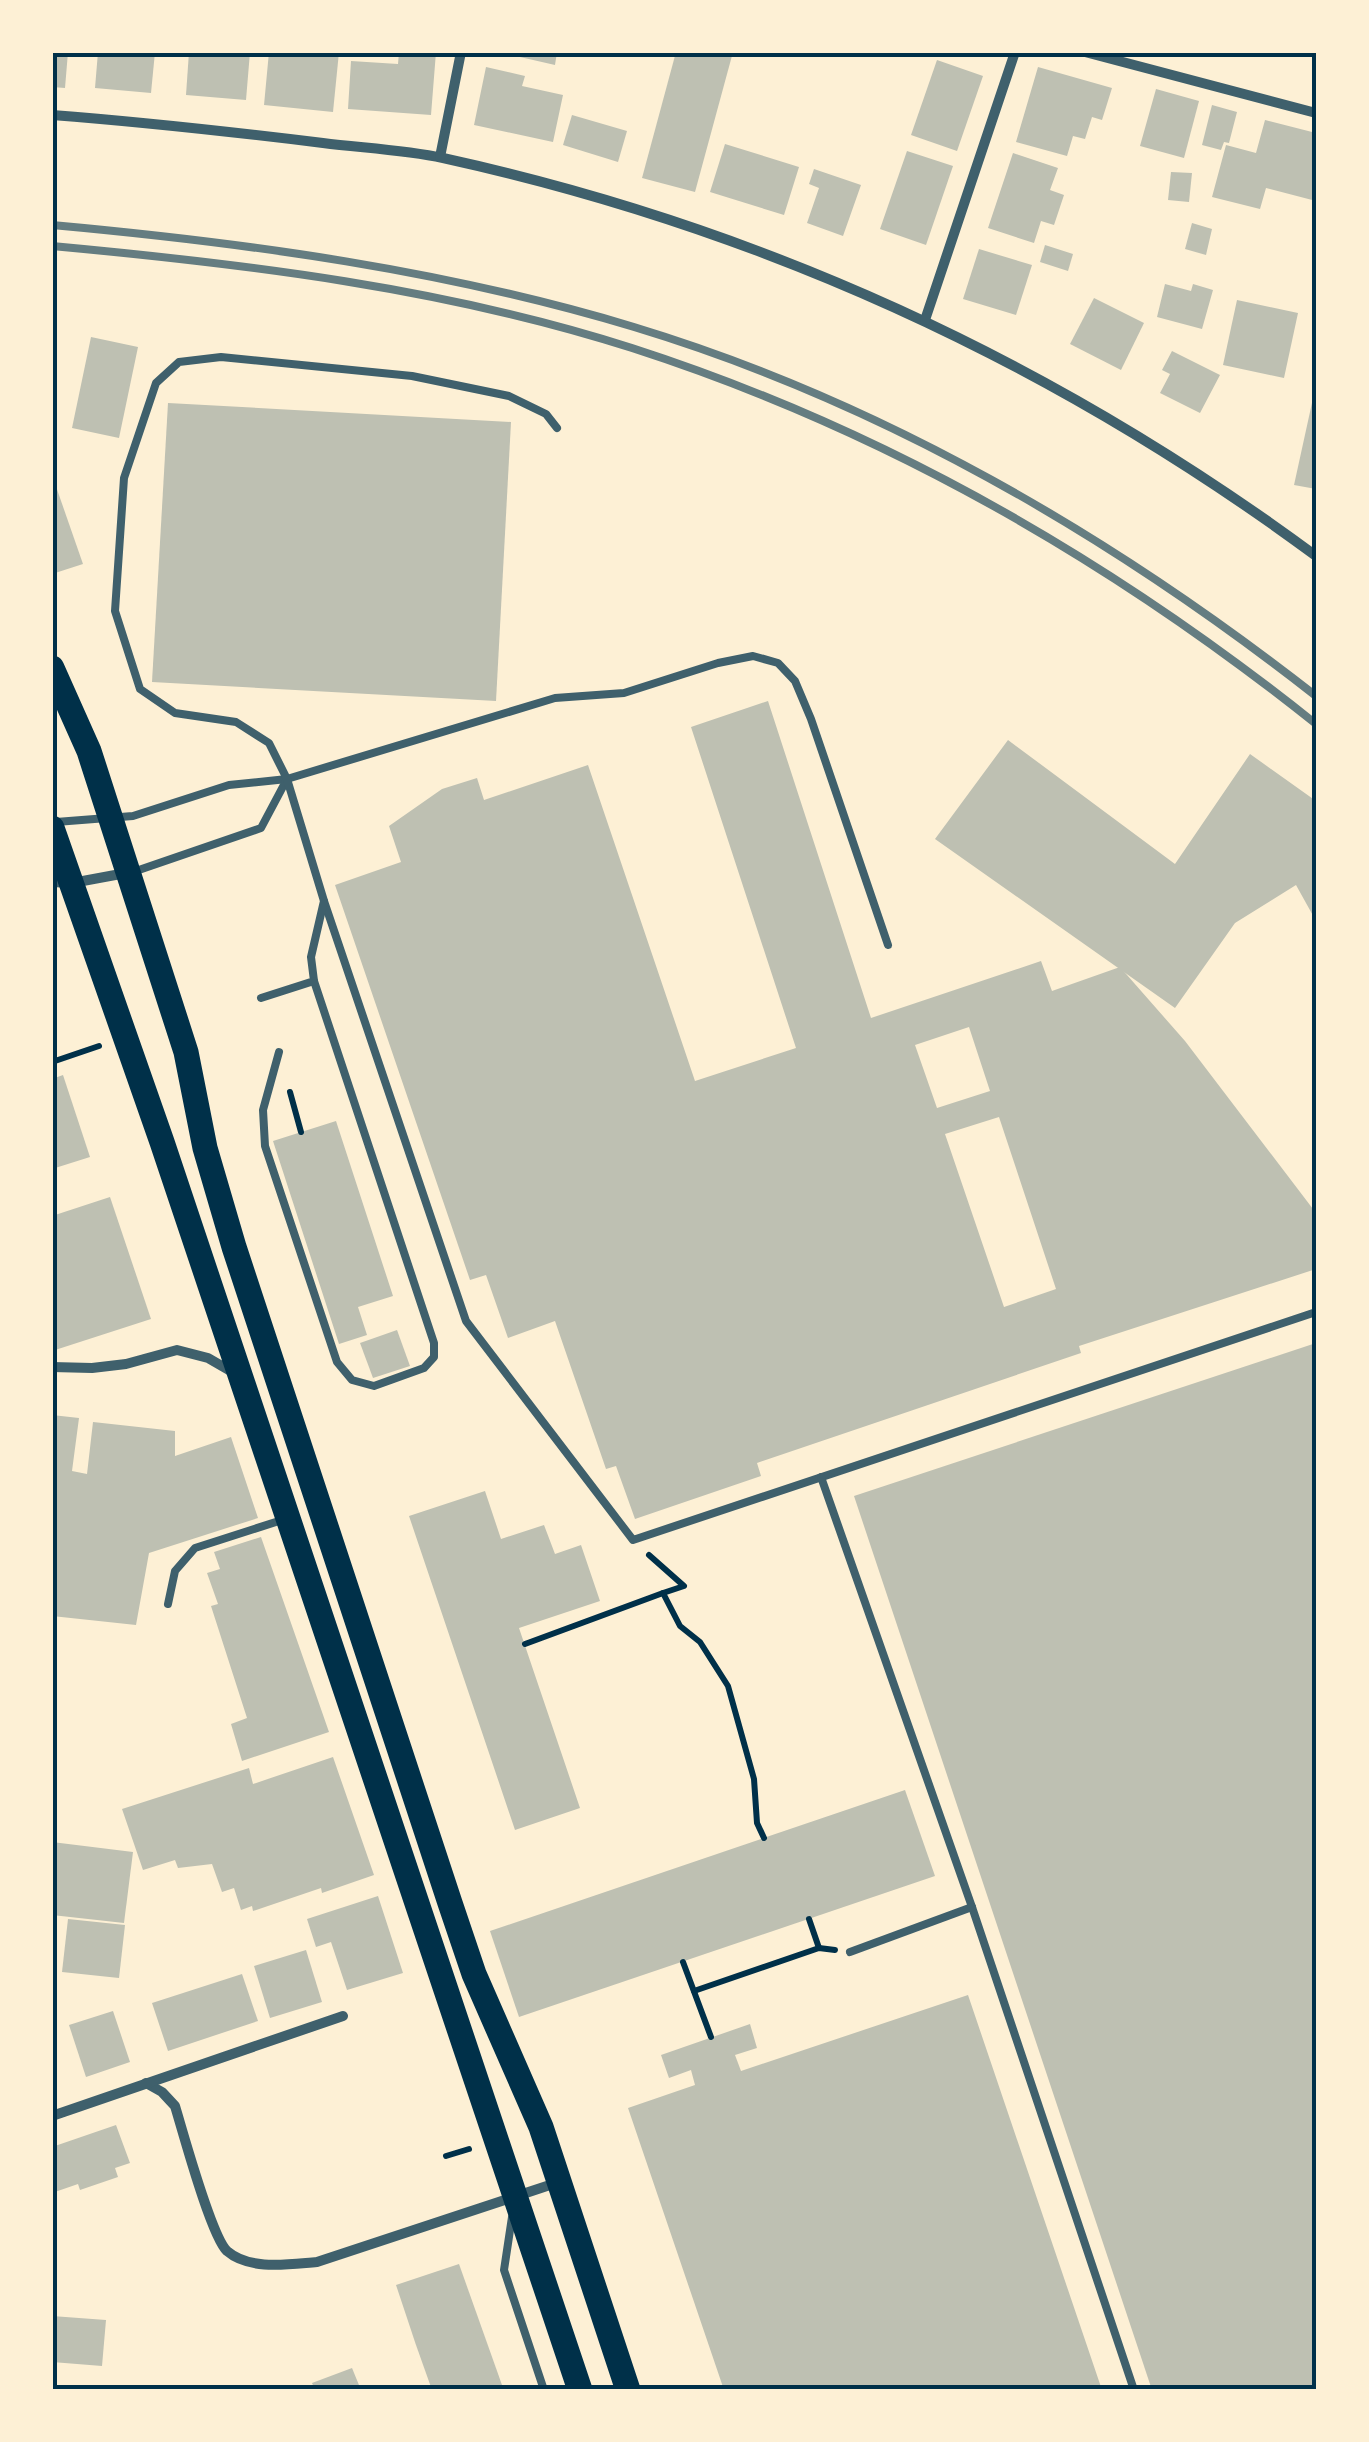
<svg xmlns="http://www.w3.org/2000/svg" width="1369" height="2442" font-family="Karla,sans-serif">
<rect width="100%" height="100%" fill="#fdf0d5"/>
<g fill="#bec0b2" fill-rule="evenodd">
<polygon points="52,52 68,52 65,88 52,87"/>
<polygon points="98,52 155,52 151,93 95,88"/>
<polygon points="189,52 250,52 246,100 186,95"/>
<polygon points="269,52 339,52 333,112 264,105"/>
<polygon points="399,52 436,52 431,115 348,109 351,61 398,64"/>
<polygon points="498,52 557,52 555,65"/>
<polygon points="676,52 733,52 695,192 642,178"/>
<polygon points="937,60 983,76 957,151 911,135"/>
<polygon points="486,67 525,76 522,86 563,95 553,142 474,125"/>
<polygon points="1038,67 1112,88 1102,120 1092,117 1085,139 1073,136 1067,156 1016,142"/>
<polygon points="1156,89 1199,101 1184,158 1140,146"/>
<polygon points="1212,105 1237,112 1229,143 1224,142 1221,150 1202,145"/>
<polygon points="572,115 627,131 618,162 563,145"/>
<polygon points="1265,120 1316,133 1316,201 1266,188 1260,209 1212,197 1226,145 1256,153"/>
<polygon points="725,144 799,167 784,215 710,192"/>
<polygon points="907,151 953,166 926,245 880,229"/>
<polygon points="1013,153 1058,168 1050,190 1064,195 1054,225 1041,221 1034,243 988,228"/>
<polygon points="814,169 861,185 843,236 807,223 819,188 809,184"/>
<polygon points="1171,172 1192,173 1189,202 1168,200"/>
<polygon points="1192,223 1212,229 1206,255 1185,249"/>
<polygon points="1045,245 1073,254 1068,271 1040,262"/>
<polygon points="979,249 1032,265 1016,315 963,299"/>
<polygon points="1165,284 1191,291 1193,284 1213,290 1202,329 1157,317"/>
<polygon points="1094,298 1144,323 1121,370 1070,344"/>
<polygon points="1237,300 1298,313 1284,378 1223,365"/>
<polygon points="91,337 138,347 119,438 72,428"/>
<polygon points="1172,351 1220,375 1200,413 1160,393 1170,374 1162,370"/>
<polygon points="1315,389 1316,389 1316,489 1294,485"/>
<polygon points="168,403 511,422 496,701 152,682"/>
<polygon points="52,475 83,564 52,574"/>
<path d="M768 701 871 1018 1041 961 1052 991 1120 967 1185 1041 1316 1213V1269L1079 1346 1081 1353 757 1463 761 1476 635 1519 616 1466 606 1469 555 1321 508 1338 486 1275 470 1280 335 885 401 862 389 826 442 789 477 778 484 800 588 765 695 1081 796 1048 691 727ZM969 1027 990 1091 937 1108 915 1045ZM999 1117 1056 1289 1004 1307 945 1134Z"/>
<polygon points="1008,740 1175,864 1250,754 1316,801 1316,921 1296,885 1235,923 1175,1008 935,839"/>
<polygon points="63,1075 90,1157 52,1169 52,1079"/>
<polygon points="336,1121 393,1296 358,1307 367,1335 339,1344 273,1141"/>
<polygon points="110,1197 151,1319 52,1351 52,1216"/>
<polygon points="397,1330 410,1366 373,1378 360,1343"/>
<polygon points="1316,1343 1316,2390 1152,2390 854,1496"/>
<polygon points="52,1415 79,1418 72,1471 87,1474 93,1422 175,1431 175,1456 231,1437 258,1518 149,1553 136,1625 52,1616"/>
<polygon points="485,1491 501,1539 544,1525 555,1554 581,1545 600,1601 519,1628 580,1808 515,1830 409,1516"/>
<polygon points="261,1537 329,1732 242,1761 231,1724 247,1718 211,1606 218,1604 207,1573 220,1569 214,1552"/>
<polygon points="333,1757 374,1875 322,1893 321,1888 253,1911 252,1906 241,1910 234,1888 222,1892 212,1864 178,1868 175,1860 143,1870 122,1809 249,1768 253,1784"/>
<polygon points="905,1790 935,1876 519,2017 490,1931"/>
<polygon points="52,1842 133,1852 124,1923 52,1915"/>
<polygon points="378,1896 403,1973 347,1990 331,1942 316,1947 307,1919"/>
<polygon points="68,1919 125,1925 119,1978 62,1972"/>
<polygon points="306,1950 322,2002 270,2018 254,1966"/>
<polygon points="242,1974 258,2021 168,2051 152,2003"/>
<polygon points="968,1995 1102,2390 724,2390 628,2108 695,2085 691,2070 669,2078 661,2055 750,2024 757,2048 735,2055 741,2071"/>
<polygon points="113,2011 130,2062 86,2077 69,2025"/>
<polygon points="116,2125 130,2163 115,2168 118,2177 80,2190 78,2184 52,2193 52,2147"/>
<polygon points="459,2264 502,2385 503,2390 432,2390 416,2345 396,2285"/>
<polygon points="52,2316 106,2320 102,2366 52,2362"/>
<polygon points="352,2368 361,2390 315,2390 312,2383"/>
</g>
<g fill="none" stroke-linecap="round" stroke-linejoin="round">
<g stroke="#003049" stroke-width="6">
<polyline points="52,1062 99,1046"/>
<polyline points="290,1092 301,1132"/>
<polyline points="649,1555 684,1586 663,1593"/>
<polyline points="525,1644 663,1593 680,1626 700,1642 728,1686 754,1779 757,1823 764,1838"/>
<polyline points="809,1919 819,1948"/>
<polyline points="683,1962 711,2037"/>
<polyline points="694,1991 819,1948 835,1950"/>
<polyline points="446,2156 469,2149"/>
</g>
<g stroke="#3f606c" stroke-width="8">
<polyline points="56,822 133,816 229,785 287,779 555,698 624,693 718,663 753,656 778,663 795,681 811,719 888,945"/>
<polyline points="133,872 261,828 287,779"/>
<polyline points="324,901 466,1321 633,1540 1316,1312"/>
<polyline points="261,998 314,981 311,957 324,901 287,779 269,743 236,722 175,713 140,689 115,611 124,478 156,383 179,362 221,357 412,376 509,396 546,414 557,428"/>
<polyline points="279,1052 263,1110 265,1146 337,1362 352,1380 374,1386 424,1368 434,1357 434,1343 314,981"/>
<polyline points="821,1477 972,1907 1134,2390"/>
<polyline points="168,1604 175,1571 195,1548 282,1520"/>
<polyline points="850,1952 972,1907"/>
<polyline points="512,2217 504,2270 544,2390"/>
</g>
<g stroke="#3f606c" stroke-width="10">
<polyline points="1085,52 1316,113"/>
<path d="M52 115C143 122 233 132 323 143 363 148 404 150 443 158 762 228 1055 363 1316 556"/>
<polyline points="440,157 461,52"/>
<polyline points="925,320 1015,52"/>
<polyline points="52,882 72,883 126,873"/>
<polyline points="52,1367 92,1368 126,1364 177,1350 208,1358 234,1373"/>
<path d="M146 2083 162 2092 175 2106C183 2132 211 2236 227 2251 250 2271 290 2264 317 2262L559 2182"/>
<polyline points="52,2116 343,2016"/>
</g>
<g stroke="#003049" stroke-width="25">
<polyline points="52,668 89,751 186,1052 205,1148 234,1247 450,1903 474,1974 541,2127 628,2390"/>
<polyline points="52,828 162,1142 580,2390"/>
</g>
<g stroke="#657d81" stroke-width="8">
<path d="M52 225C249 243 445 270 634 327 882 402 1113 537 1316 696"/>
<path d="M52 246C247 264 445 288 632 348 883 429 1111 560 1316 724"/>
</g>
</g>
<rect width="1369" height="2442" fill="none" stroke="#fdf0d5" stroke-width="110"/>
<rect x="55" y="55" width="1259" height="2332" fill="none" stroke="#003049" stroke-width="4"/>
</svg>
